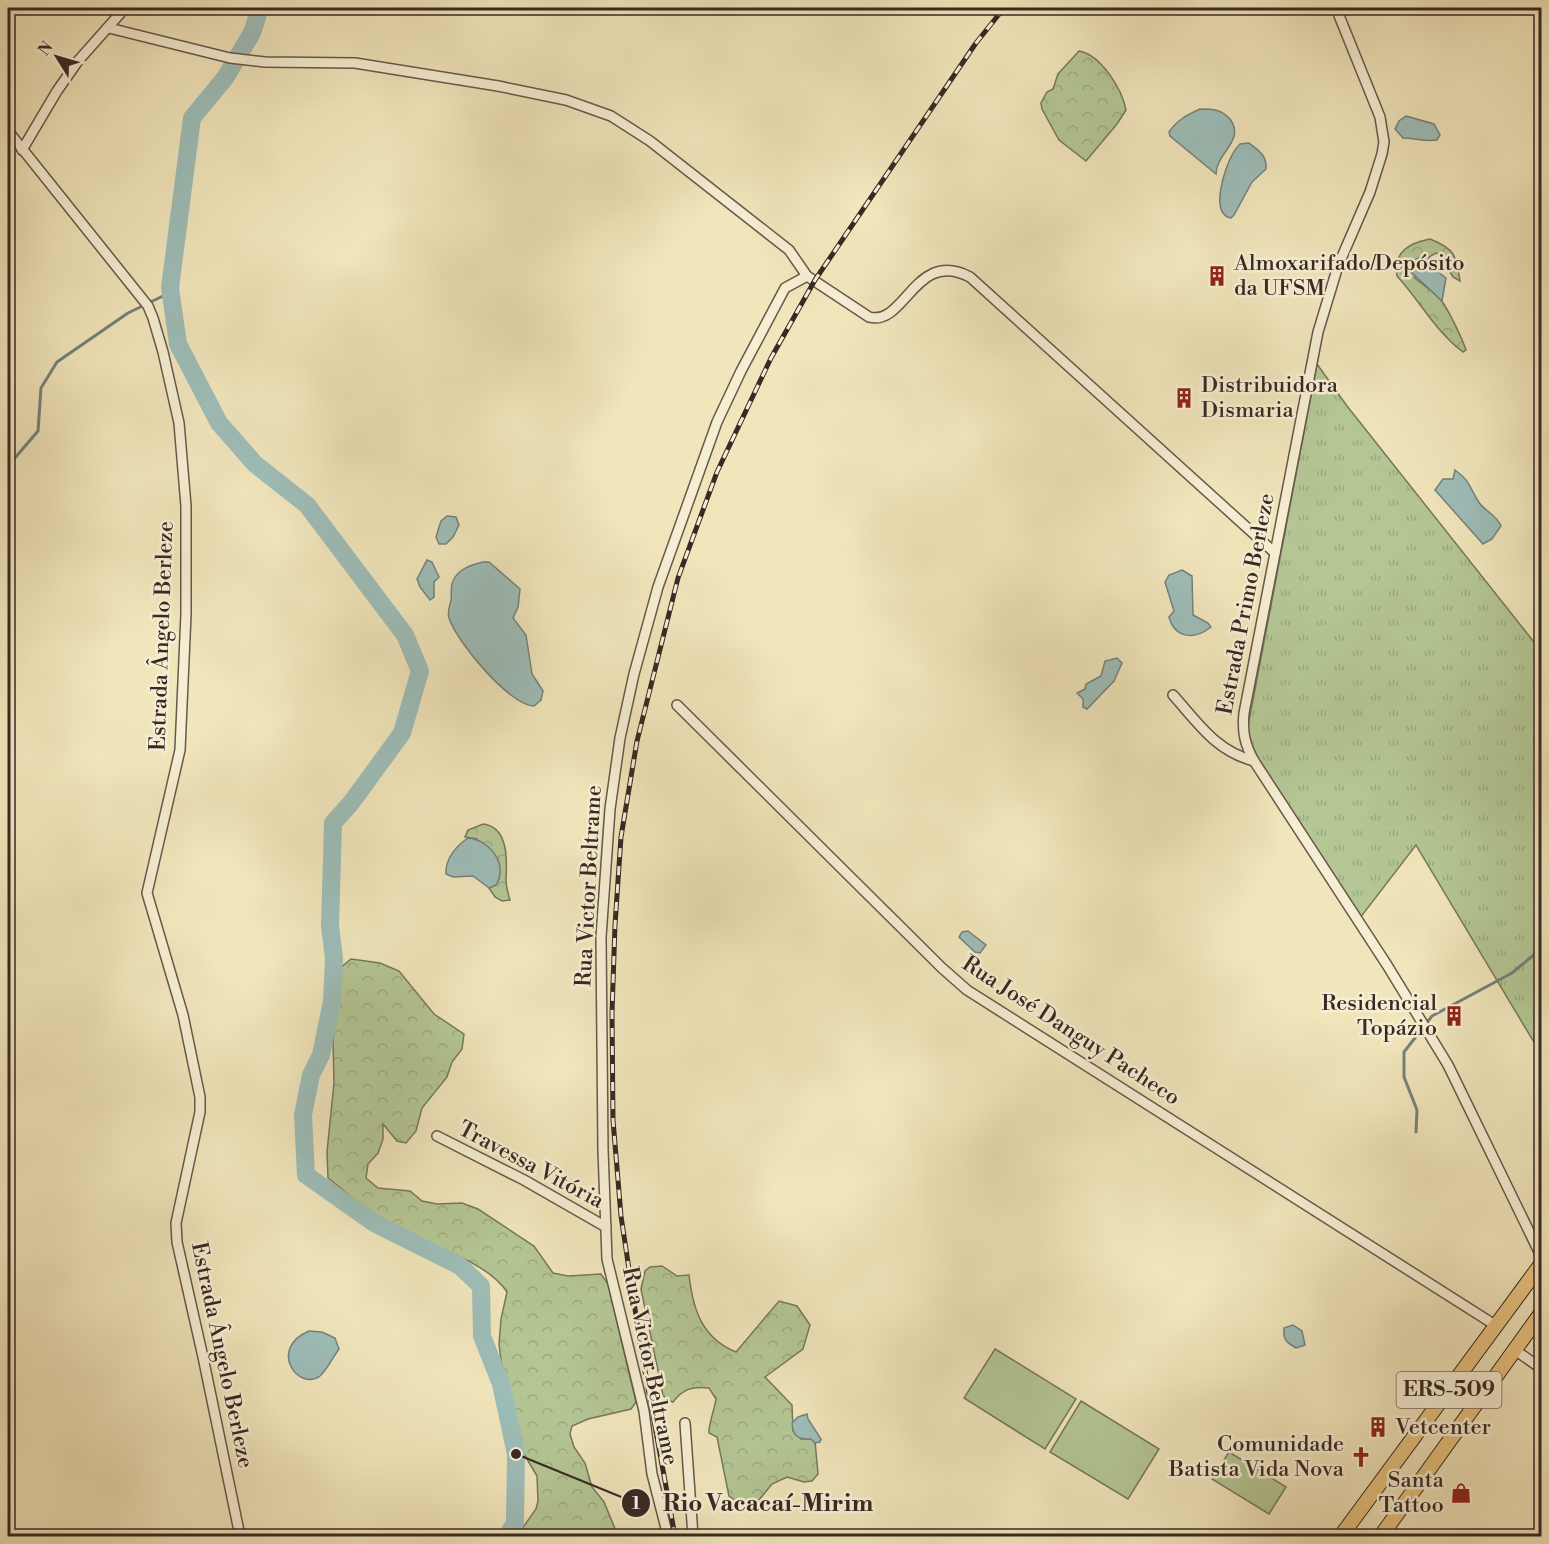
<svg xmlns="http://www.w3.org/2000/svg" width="1549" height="1544" font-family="'Libre Bodoni',serif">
<defs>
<pattern id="grass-tufts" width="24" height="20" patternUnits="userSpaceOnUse" patternTransform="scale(1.5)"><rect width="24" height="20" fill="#b4c694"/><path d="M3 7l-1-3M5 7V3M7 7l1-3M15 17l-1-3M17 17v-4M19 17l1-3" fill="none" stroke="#9baa7f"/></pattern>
<pattern id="forest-crowns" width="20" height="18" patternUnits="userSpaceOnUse" patternTransform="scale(1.5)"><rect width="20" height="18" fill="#b4c694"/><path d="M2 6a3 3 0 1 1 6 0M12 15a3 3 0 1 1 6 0" fill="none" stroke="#9baa7f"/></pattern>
</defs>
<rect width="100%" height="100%" fill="#f1e5bb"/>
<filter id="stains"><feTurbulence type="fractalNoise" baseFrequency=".00333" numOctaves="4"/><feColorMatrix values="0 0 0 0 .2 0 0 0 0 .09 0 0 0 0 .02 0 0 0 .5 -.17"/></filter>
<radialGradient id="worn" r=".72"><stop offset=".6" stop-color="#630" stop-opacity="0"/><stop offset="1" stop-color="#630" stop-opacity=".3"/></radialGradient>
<polygon fill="url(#grass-tufts)" stroke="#76785c" stroke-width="1.5" points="1317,364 1347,406 1541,651 1541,1054 1416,845 1360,918 1253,750 1247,731"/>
<g fill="url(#forest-crowns)" stroke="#76785c" stroke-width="1.5">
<path d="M1079 51C1101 55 1122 89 1126 110L1117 124 1086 161 1059 140 1042 109 1041 103 1047 92 1053 89 1058 74Z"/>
<path d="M1430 239C1455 249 1456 255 1460 281L1453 277 1439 254 1436 253 1429 257 1424 255 1415 278C1423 285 1434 292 1441 300 1448 309 1462 338 1466 350L1463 352C1436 332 1420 301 1397 276 1393 252 1409 243 1430 239Z"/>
<path d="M483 824C509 827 507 861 506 880 506 887 508 893 510 900L502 901 495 897 489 888 496 885 477 839 465 837 468 830Z"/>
<path d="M351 959 380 963 399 971 434 1014 464 1034 462 1049 452 1062 447 1077 422 1108 416 1131 406 1143 397 1141 383 1124V1139L378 1153 368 1164 366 1178 378 1188 410 1191 422 1201 437 1204 462 1203 478 1209 534 1246 553 1273 568 1276 601 1274 608 1284 636 1402 631 1409 588 1419 572 1426 570 1434 574 1447 585 1463 592 1487 604 1502 618 1536H517L536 1509 538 1501 537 1476 521 1449 501 1360 499 1344 501 1319 507 1292C484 1257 418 1244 383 1221 364 1209 346 1192 328 1178L327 1152 334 1083 333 1041 339 969Z"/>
<path d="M662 1266 677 1276 689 1275C693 1310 702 1338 736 1352L779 1301 797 1306 810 1325 803 1349 765 1377 792 1405 793 1431 801 1439H811L815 1441 818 1474 812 1481 804 1482 787 1477 772 1484 759 1500 742 1505 729 1496 717 1437 709 1433C708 1427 715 1407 716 1399L709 1388C692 1386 683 1389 673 1402L667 1400 663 1395 641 1289 645 1271 650 1267Z"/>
</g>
<g fill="#b4c694" stroke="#76785c" stroke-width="1.5">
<polygon points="995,1349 1076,1399 1045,1449 964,1398"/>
<polygon points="1081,1401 1159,1449 1128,1499 1050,1452"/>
<polygon points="1229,1452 1286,1487 1269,1514 1212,1479"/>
</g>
<g fill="#9dbdb8" stroke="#74827d" stroke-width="1.5">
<path d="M1200 109C1212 109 1221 109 1230 119 1246 140 1216 153 1216 174L1170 136 1169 132C1177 120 1187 115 1200 109Z"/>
<path d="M1406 116 1434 124 1440 135 1437 140C1426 142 1414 138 1403 138L1395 129 1399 121Z"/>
<path d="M1249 143C1259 151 1267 155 1266 169L1252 182 1234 215 1231 218C1209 214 1225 168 1232 155 1234 151 1237 147 1240 144Z"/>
<path d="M1424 255 1429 257 1433 268 1446 278 1442 301 1410 271C1409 261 1416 259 1424 255Z"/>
<path d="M1455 470C1470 481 1469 486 1478 501 1484 511 1497 515 1501 526L1492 539 1483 544 1435 490 1443 479H1453Z"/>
<polygon points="447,516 456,517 459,525 453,537 446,544 439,544 436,537 441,521"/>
<polygon points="427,560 432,562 439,577 434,582 434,597 430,600 420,587 417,579"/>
<path d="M483 562H489L520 589 518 607 513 618 526 635 532 674 543 691 541 700 534 706C510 706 456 641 449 618 447 611 450 606 451 600 452 594 450 587 453 581 458 569 471 565 483 562Z"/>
<path d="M1182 570 1192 576 1193 615 1208 623 1211 627C1195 640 1175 639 1169 617L1174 611 1165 582 1169 575Z"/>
<polygon points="1117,658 1122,663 1114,681 1087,709 1083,707 1083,699 1077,693 1085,689 1086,684 1101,676 1105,661"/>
<path d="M468 838C490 840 509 865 496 885L489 888 473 876 453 877 446 874C445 859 456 846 468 838Z"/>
<polygon points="968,931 986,945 980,953 975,952 959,937 962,932"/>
<path d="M1293 1325 1302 1331 1305 1345 1296 1348C1286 1342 1283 1340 1284 1328Z"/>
<path d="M309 1331 322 1332 335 1338 339 1349C333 1357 327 1370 320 1376 299 1392 267 1349 309 1331Z"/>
<path d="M807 1414 808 1419 821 1439 820 1442 815 1443 811 1439C798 1439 793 1437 792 1423L798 1417Z"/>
</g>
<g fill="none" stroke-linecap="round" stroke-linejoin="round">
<g stroke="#74827d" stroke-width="3">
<polyline points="8,466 38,431 41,388 57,362 128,313 165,295 170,288"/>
<polyline points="1416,1132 1417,1110 1404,1077 1404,1052 1432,1016 1512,973 1542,948"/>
</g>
<polyline stroke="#9dbdb8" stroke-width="18" points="260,8 252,33 225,78 192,118 170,288 178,344 219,423 255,464 307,505 405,635 420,671 402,733 351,803 333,823 330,926 334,958 332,1001 321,1055 311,1075 303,1115 306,1175 374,1223 460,1266 481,1286 482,1336 501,1384 516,1454 515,1523 507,1536"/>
<g stroke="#66584a" stroke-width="12">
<g id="minor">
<path d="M1336 8 1380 117 1384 142 1382 154 1370 192 1338 266 1318 332 1244 713C1242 732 1245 745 1254 761L1387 965 1448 1065 1542 1258"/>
<path d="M109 28 230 58 265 62 355 63 498 86 566 100 611 116 650 141 789 250 807 276 869 317C905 327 915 248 970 277L1275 553"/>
<polyline points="8,131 148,306 153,318 163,352 179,423 186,506 186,614 180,750 147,893 183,1015 200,1097 200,1112 176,1223 177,1242 203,1357 240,1536"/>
<polyline points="22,150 57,91 78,61 125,8"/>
<path d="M1173 695C1199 724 1216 751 1254 761"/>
<polyline points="677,705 942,968 967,990 1495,1325"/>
<polyline points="437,1136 524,1180 606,1227"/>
<polyline points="1515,1350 1542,1369"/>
<polyline points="685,1423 693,1536"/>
<polyline points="668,1536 652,1474 644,1411 607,1259 603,1150 601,937 610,809 620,738 634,674 658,587 717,422 741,371 785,288 807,276"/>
</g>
</g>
<g stroke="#372924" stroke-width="16">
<g id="highway">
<polyline points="1341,1536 1542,1263"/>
<polyline points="1381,1536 1542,1312"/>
</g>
</g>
<use href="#minor" stroke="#f6eed3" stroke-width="9"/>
<use href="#highway" stroke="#e8c27e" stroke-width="14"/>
<g stroke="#372924" stroke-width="5">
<polyline id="rail" points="675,1536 641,1349 621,1216 613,1120 612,1013 615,925 621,837 637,741 678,578 717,472 771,358 815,280 976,43 1004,8"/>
</g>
<use href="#rail" stroke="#f6eed3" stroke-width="3" stroke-dasharray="9" stroke-linecap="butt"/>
</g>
<defs>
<g id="building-bare" transform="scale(1.62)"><path d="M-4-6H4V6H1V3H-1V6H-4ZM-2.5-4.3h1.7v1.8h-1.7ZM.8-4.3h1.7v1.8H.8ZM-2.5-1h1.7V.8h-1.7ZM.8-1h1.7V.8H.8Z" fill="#8f2418" stroke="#f6eed3" stroke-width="2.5" paint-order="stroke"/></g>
<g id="church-bare" transform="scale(1.62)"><path d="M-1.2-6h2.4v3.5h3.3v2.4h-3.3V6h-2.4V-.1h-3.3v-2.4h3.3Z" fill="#8f2418" stroke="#f6eed3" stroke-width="2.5" paint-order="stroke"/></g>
<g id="shop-bare" transform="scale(1.62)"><path d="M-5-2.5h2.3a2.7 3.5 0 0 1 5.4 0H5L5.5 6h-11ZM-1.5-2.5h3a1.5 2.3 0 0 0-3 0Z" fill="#8f2418" stroke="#f6eed3" stroke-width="2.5" paint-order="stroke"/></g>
</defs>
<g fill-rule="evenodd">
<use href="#building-bare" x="1217" y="276"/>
<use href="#building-bare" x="1184" y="398"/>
<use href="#building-bare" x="1454" y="1016"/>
<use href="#building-bare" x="1378" y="1427"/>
<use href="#church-bare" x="1361" y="1457"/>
<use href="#shop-bare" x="1461" y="1493"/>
</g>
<g text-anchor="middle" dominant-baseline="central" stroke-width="5" stroke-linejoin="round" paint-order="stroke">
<rect fill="#f6eed3" stroke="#706458" stroke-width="1.5" x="1396.5" y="1372" width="105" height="36" rx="4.5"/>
<g font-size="21" font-weight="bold" fill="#372924">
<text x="1449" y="1390">ERS-509</text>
</g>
<g font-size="22" fill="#372924" stroke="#f6eed3" text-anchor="start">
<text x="1234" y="263">Almoxarifado/Depósito<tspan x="1234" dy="25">da UFSM</tspan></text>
<text x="1201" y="385">Distribuidora<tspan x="1201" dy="25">Dismaria</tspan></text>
<text x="1437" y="1003" text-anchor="end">Residencial<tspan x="1437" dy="25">Topázio</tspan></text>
<text x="1395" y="1427">Vetcenter</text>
<text x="1344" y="1444" text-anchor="end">Comunidade<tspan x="1344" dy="25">Batista Vida Nova</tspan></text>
<text x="1444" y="1480" text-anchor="end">Santa<tspan x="1444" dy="25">Tattoo</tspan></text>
</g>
<g font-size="22" fill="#372924" stroke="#f6eed3">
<text transform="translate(1246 604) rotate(-79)">Estrada Primo Berleze</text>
<text transform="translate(162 636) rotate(-88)">Estrada Ângelo Berleze</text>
<text transform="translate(589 886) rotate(-87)">Rua Victor Beltrame</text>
<text transform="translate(1071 1031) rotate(33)">Rua José Danguy Pacheco</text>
<text transform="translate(531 1165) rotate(28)">Travessa Vitória</text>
<text transform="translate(222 1355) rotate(78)">Estrada Ângelo Berleze</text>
<text transform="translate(650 1366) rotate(78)">Rua Victor Beltrame</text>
</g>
</g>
<path fill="none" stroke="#372924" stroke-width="2" d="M516 1454L636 1503"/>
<g fill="#372924" stroke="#f6eed3" stroke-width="2">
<circle cx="516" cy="1454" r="6"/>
<circle cx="636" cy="1503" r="15"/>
</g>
<g font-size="18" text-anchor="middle" font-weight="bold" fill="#fff">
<text x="636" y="1509">1</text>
</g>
<g font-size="24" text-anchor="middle" font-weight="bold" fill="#372924" stroke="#f6eed3" stroke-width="5" stroke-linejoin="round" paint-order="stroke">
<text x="768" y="1511">Rio Vacacaí-Mirim</text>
</g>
<rect width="1549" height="1544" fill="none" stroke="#f1e5bb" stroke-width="30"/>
<rect x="9" y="9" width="1531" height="1526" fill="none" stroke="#372924" stroke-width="3"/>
<rect x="15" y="15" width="1519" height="1514" fill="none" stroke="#372924" stroke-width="1.5"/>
<g transform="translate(57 57) rotate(307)" stroke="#f6eed3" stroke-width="4.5" paint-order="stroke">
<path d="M0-4.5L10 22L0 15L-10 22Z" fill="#372924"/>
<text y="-9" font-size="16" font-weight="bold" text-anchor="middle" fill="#372924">N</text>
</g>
<rect width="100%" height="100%" filter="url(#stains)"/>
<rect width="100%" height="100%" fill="url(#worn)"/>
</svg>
